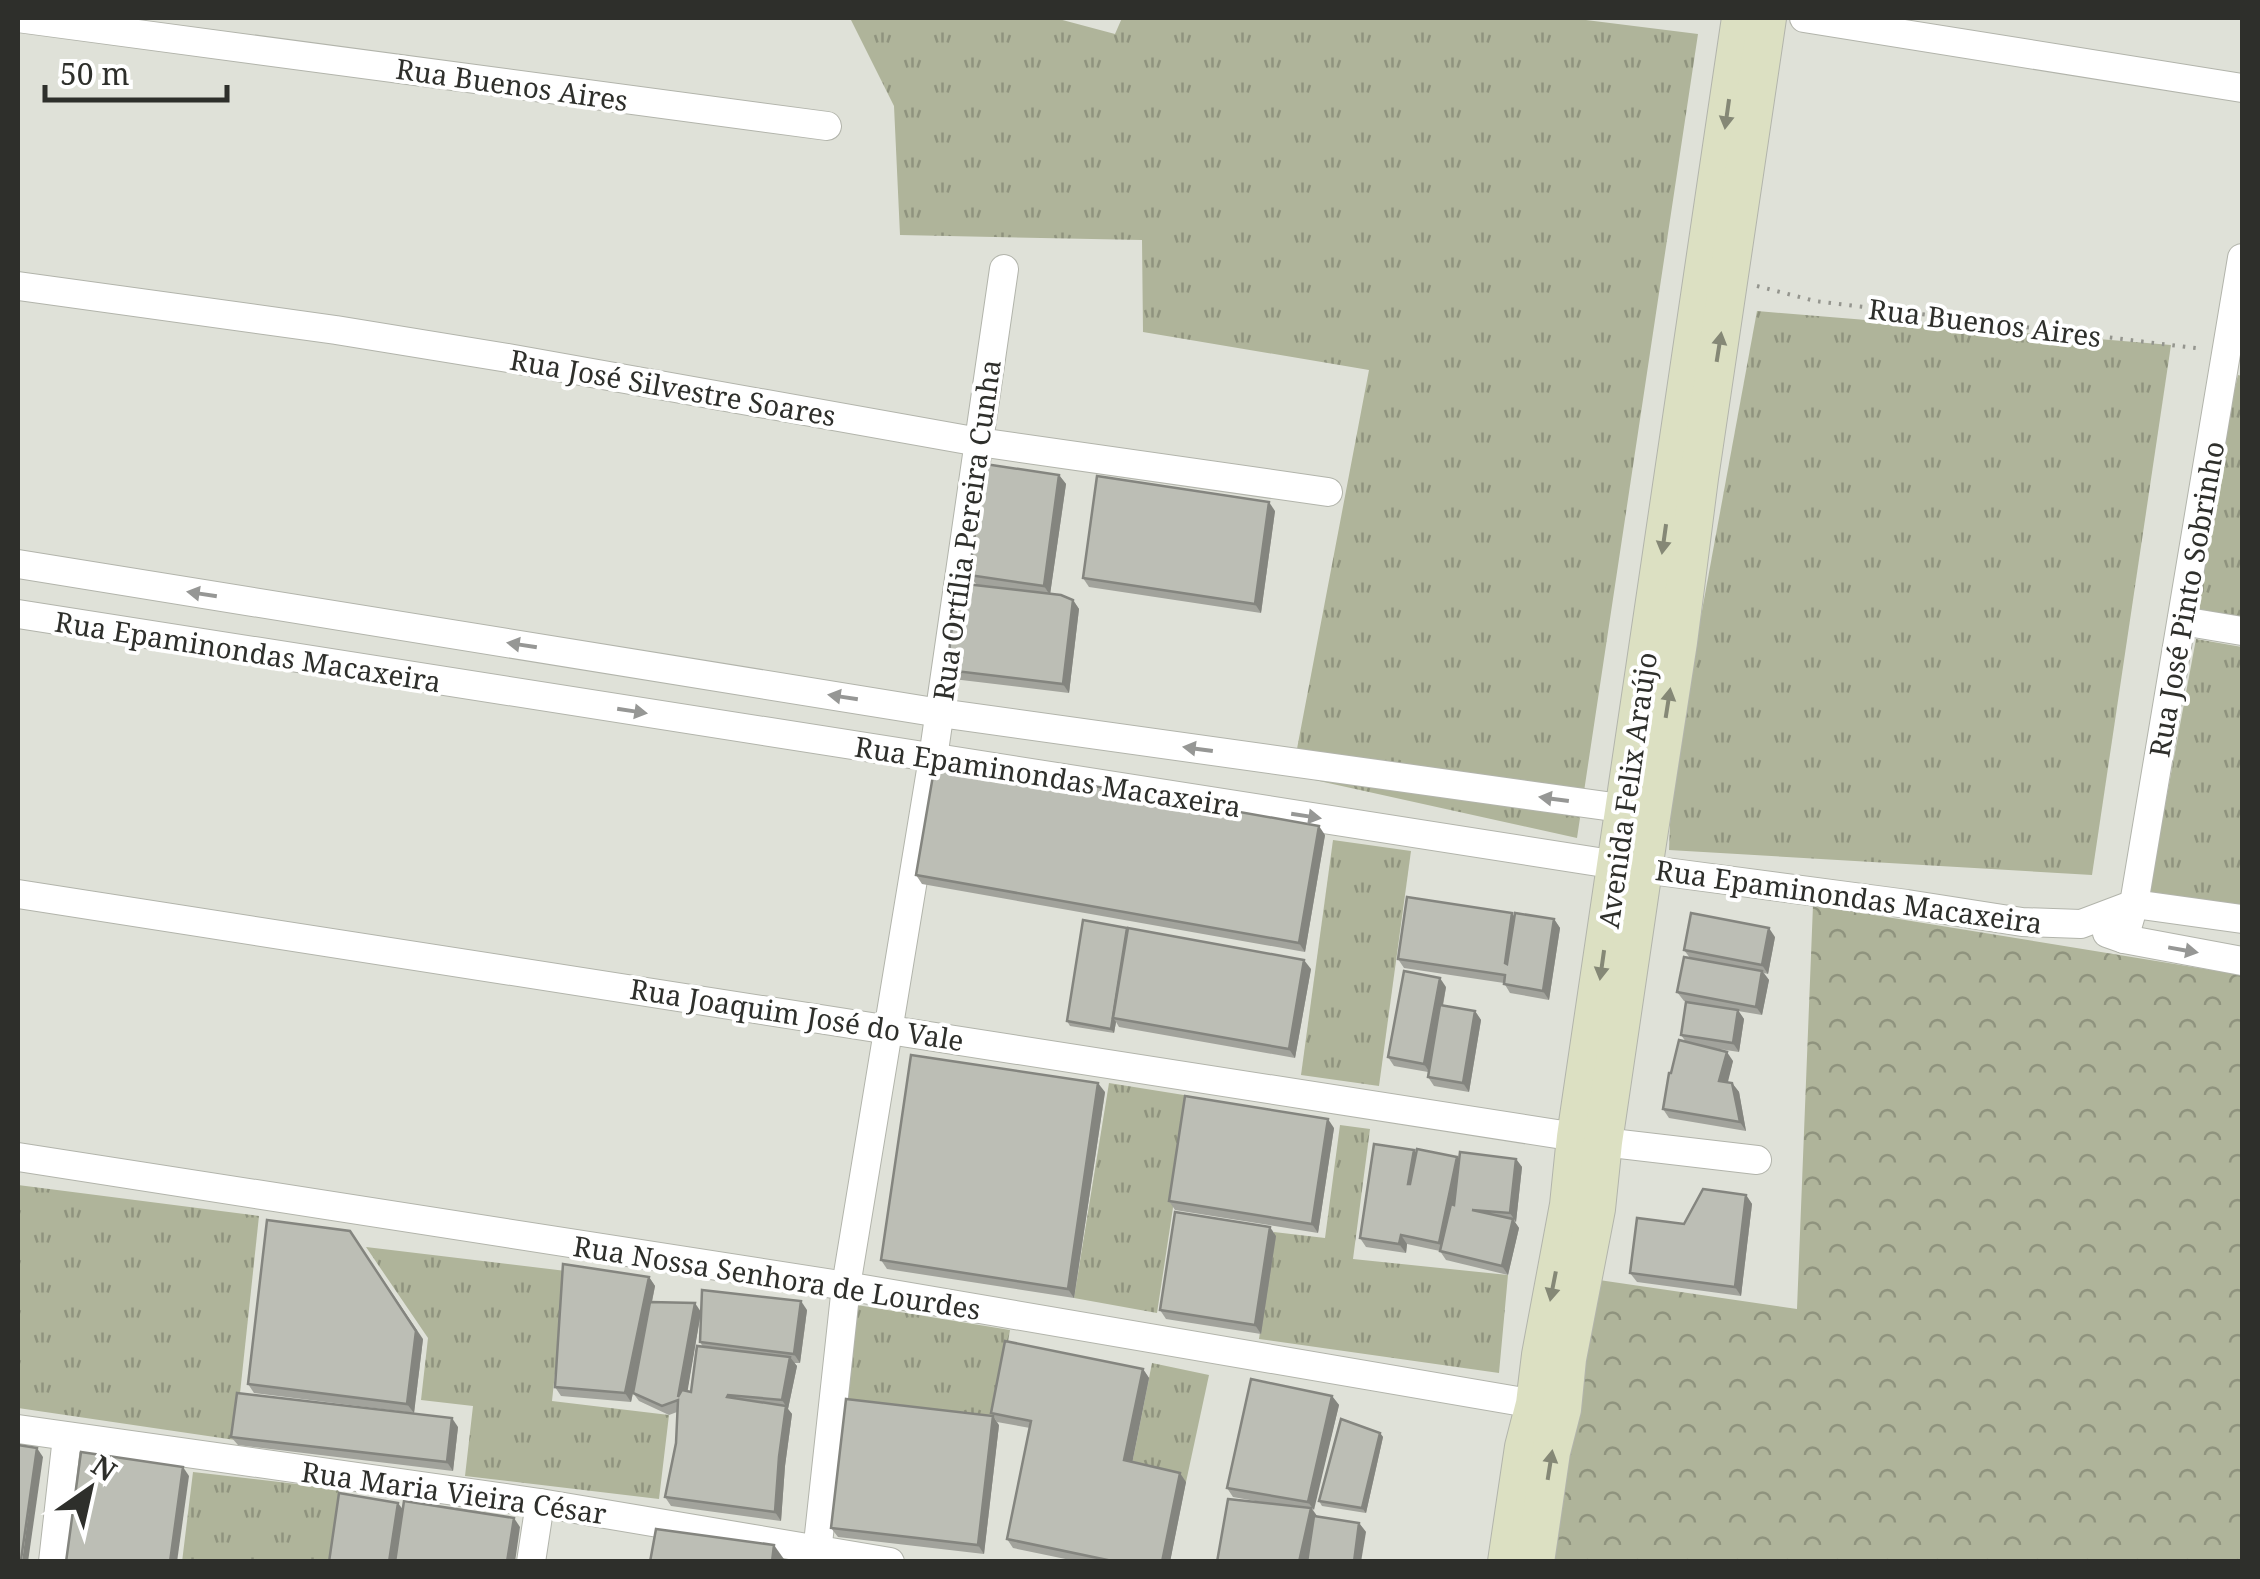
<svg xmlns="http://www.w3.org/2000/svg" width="2260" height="1579" font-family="'Noto Serif',serif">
<defs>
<pattern id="grass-tufts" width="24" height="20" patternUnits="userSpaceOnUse" patternTransform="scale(2.5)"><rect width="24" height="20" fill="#afb49a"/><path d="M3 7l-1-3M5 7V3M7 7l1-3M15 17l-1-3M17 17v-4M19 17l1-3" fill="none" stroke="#8f937e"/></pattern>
<pattern id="forest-crowns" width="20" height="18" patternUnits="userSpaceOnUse" patternTransform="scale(2.5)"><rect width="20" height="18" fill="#afb49a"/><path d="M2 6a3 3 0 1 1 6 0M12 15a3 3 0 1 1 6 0" fill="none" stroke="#8f937e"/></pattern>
</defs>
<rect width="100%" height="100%" fill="#dfe1d8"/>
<g fill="url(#grass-tufts)">
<polygon points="850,18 1055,18 1115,34 1122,18 1570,18 1698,34 1577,838 1292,775 1369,370 1143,332 1142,240 900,235 894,106"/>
<polygon points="1757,311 2171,345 2092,875 1669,850 1672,774"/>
<polygon points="2238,375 2242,376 2242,630 2195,624 2187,592"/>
<polygon points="2196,639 2242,647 2242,906 2149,892"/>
<polygon points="1333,840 1411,851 1379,1086 1301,1075"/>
<polygon points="1109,1083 1190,1096 1157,1313 1074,1298"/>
<polygon points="1340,1125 1370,1129 1353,1259 1508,1275 1499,1373 1259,1339 1274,1232 1325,1238"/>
<polygon points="18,1185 259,1216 235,1440 18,1408"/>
<polygon points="366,1247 566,1271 552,1401 669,1415 659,1499 465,1476 473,1406 421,1400 428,1338"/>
<polygon points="857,1305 1010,1330 994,1425 844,1401"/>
<polygon points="1152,1363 1209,1375 1186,1482 1131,1469"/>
<polygon points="193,1472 339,1489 331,1561 267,1559 266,1562 182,1562"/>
</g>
<polygon fill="url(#forest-crowns)" points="1813,905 2242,975 2242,1561 1542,1562 1599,1280 1797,1309"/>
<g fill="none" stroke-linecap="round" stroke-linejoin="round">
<g stroke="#b2b4ab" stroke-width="30">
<g id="street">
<polyline points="18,18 827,126"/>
<polyline points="1804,18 2242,88"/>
<polyline points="18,286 336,330 508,358 979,442 1328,492"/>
<polyline points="18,564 940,713 1642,811"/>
<polyline points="18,614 1643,869 1907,904 2022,922 2081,924 2134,904 2242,919"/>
<polyline points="2182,621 2242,631"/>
<polyline points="18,894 1576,1137"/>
<polyline points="2107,933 2124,939 2242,961"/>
<polyline points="2124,939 2134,904 2242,258"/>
<polyline points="1603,1142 1757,1160"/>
<polyline points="18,1157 846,1286 1535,1404"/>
<polyline points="18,1429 540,1503 890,1562"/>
<polyline points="53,1562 67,1437"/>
<polyline points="531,1562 540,1503"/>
<polyline points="816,1562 846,1286 933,758 1004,269"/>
</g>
</g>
<g stroke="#b2b4ab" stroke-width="40">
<g id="secondary">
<polyline points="1507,1562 1524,1447 1535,1404 1541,1355 1569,1205 1576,1137 1741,18"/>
<polyline points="1535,1562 1551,1452 1562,1409 1567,1359 1596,1209 1603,1142 1643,869 1678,642 1699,478 1767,18"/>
</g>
</g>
<polyline stroke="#94958e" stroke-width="4" stroke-dasharray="2.5 8" stroke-linecap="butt" points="1757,286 1815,301 2203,349"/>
<use href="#street" stroke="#fff" stroke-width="28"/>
<use href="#secondary" stroke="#dce0c2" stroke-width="38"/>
</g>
<g fill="#a2a39c">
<polygon points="1059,475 1066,484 1050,594 1073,600 1079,609 1069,693 953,679 947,670 976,584 969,575"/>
<polygon points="1275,511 1261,613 1089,587 1083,578"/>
<polygon points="1325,835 1305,952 922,884 916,875"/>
<polygon points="1514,916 1554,919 1560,928 1549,1000 1510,993 1504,983 1404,968 1398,959"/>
<polygon points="1775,937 1768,974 1764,973 1769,980 1762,1015 1738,1011 1744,1019 1739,1052 1706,1047 1733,1061 1727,1083 1732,1083 1739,1092 1746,1131 1669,1118 1663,1109 1671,1073 1686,1042 1681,1035 1700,1004 1684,1001 1677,992 1690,958 1684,950"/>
<polygon points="1311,969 1295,1058 1119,1027 1116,1022 1114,1033 1070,1026 1067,1021"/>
<polygon points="1446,987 1443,1006 1475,1011 1481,1020 1469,1092 1434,1086 1428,1077 1428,1072 1394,1066 1388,1057"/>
<polygon points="1105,1092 1074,1298 887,1269 881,1260"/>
<polygon points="1334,1128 1318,1233 1175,1210 1169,1201"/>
<polygon points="1414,1150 1416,1154 1457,1157 1459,1160 1516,1159 1522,1167 1516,1222 1514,1221 1519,1228 1508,1275 1446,1260 1440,1251 1407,1244 1406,1253 1366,1247 1360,1238"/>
<polygon points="1746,1195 1752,1204 1741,1296 1637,1282 1630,1273 1684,1224"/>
<polygon points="1276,1236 1261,1334 1166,1319 1160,1310"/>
<polygon points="649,1277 655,1286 652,1302 701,1312 687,1391 691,1392 703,1347 700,1342 807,1310 800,1363 794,1363 797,1366 788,1409 792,1414 785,1466 781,1521 671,1506 665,1497 676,1443 677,1412 669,1415 639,1401 633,1393 631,1402 561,1396 555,1387"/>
<polygon points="423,1339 414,1413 254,1393 248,1384"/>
<polygon points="1143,1369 1149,1378 1132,1462 1186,1482 1170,1562 1080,1562 1013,1548 1007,1539 1030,1428 997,1422 991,1413"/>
<polygon points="1332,1396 1339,1405 1313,1510 1317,1516 1359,1523 1366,1532 1272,1504 1233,1497 1227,1488"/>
<polygon points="999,1425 984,1554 838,1537 831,1528"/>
<polygon points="458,1427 453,1471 238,1445 231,1437"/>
<polygon points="1380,1433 1383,1437 1366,1513 1322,1506 1319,1501"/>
</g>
<g fill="#84857f">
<polygon points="1059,475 1066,484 1050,595 1044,586"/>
<polygon points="1269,502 1275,511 1261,613 1255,604"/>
<polygon points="1073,600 1079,609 1069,693 1063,684"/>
<polygon points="1319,826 1325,835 1305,952 1299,943"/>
<polygon points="1512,913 1518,922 1511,972 1505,963"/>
<polygon points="1554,919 1560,928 1549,1000 1543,991"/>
<polygon points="1127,928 1113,1018 1116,1022 1114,1033 1111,1029"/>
<polygon points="1769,928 1775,937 1768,974 1762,965"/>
<polygon points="1304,960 1311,969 1295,1058 1289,1049"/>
<polygon points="1762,971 1769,980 1762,1015 1756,1007"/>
<polygon points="1440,978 1446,987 1430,1073 1424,1064"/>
<polygon points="1738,1010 1744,1019 1739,1052 1733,1043"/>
<polygon points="1475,1011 1481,1020 1469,1092 1463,1083"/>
<polygon points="1727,1052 1733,1061 1726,1090 1719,1081"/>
<polygon points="1098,1083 1105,1092 1074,1298 1068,1289"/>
<polygon points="1732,1083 1739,1092 1746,1131 1740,1122"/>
<polygon points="1328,1119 1334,1128 1318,1233 1312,1224"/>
<polygon points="1414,1150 1420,1159 1415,1193 1408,1184"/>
<polygon points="1457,1157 1463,1166 1446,1252 1439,1243"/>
<polygon points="1516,1159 1522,1167 1516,1222 1510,1213"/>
<polygon points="1746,1195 1752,1204 1741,1296 1735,1287"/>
<polygon points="1513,1219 1519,1228 1508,1275 1502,1266"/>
<polygon points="1270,1227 1276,1236 1261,1334 1255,1325"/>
<polygon points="350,1231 423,1339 414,1413 407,1404"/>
<polygon points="1401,1235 1407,1244 1406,1253 1399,1244"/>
<polygon points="649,1277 655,1286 631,1402 625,1393"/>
<polygon points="801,1301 807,1310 800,1363 794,1354"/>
<polygon points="695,1303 701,1312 685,1406 678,1397"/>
<polygon points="790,1357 797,1366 788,1409 792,1414 785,1466 781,1521 775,1512 779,1457 786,1406 782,1400"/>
<polygon points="1143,1369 1149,1378 1131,1469 1124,1460"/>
<polygon points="1332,1396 1339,1405 1314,1510 1308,1502"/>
<polygon points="993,1416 999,1425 984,1554 978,1545"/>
<polygon points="452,1418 458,1427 453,1471 447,1462"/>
<polygon points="1380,1433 1383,1437 1366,1513 1362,1508"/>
<polygon points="37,1448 43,1457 28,1562 22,1562"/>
<polygon points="183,1467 189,1476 177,1562 170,1562"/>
<polygon points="1180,1473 1186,1482 1170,1562 1162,1562"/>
<polygon points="398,1503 404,1511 397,1562 389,1562"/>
<polygon points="1311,1508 1317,1516 1307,1562 1299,1562"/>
<polygon points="514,1518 520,1527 515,1562 507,1562"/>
<polygon points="1359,1523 1366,1532 1361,1562 1354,1562"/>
<polygon points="774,1545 786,1562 772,1562"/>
</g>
<g fill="#bcbeb5" stroke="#84857f" stroke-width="2.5">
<polygon points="985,464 1059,475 1044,586 969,575"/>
<polygon points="1097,476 1269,502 1255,604 1083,578"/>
<polygon points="957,583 1061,595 1073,600 1063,684 947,670"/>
<polygon points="936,758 1319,826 1299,943 916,875"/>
<polygon points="1407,897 1512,913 1505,963 1507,964 1515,913 1554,919 1543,991 1504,984 1505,975 1398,959"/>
<polygon points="1691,913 1769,928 1762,965 1684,950"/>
<polygon points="1083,920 1127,928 1111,1029 1067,1021"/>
<polygon points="1128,928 1304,960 1289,1049 1113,1018"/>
<polygon points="1684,957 1762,971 1756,1007 1677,992"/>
<polygon points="1404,971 1440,978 1424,1064 1388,1057"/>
<polygon points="1686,1002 1738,1010 1733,1043 1681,1035"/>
<polygon points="1440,1005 1475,1011 1463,1083 1428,1077"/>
<polygon points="1679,1040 1727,1052 1719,1081 1732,1083 1740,1122 1663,1109 1669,1073 1671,1073"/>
<polygon points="911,1055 1098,1083 1068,1289 881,1260"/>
<polygon points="1185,1096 1328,1119 1312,1224 1169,1201"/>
<polygon points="1374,1144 1414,1150 1408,1184 1410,1184 1417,1149 1457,1157 1439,1243 1401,1235 1399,1244 1360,1238"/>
<polygon points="1460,1152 1516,1159 1510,1213 1472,1210 1513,1219 1502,1266 1440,1251 1451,1204 1454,1205"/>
<polygon points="1703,1189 1746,1195 1735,1287 1630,1273 1637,1218 1684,1224"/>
<polygon points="1175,1212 1270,1227 1255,1325 1160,1310"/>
<polygon points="267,1220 350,1231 416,1331 407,1404 248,1384"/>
<polygon points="563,1264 649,1277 625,1393 555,1387"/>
<polygon points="702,1290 801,1301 794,1354 700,1342"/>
<polygon points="650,1302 695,1303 678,1397 682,1390 691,1392 697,1346 790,1357 782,1400 728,1395 727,1397 786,1406 779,1457 775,1512 665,1497 676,1443 678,1400 662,1406 633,1393"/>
<polygon points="1005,1341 1143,1369 1124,1460 1180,1473 1162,1562 1117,1562 1007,1539 1031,1421 991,1413"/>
<polygon points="1251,1379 1332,1396 1308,1502 1227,1488"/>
<polygon points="237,1393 452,1418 447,1462 231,1437"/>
<polygon points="846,1399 993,1416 978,1545 831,1528"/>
<polygon points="1341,1419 1380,1433 1362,1508 1319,1501"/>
<polygon points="18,1445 37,1448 21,1560 18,1560"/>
<polygon points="81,1452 183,1467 170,1562 66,1562"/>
<polygon points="339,1493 398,1503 389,1562 329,1562"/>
<polygon points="1228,1499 1311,1508 1299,1562 1217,1562"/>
<polygon points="404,1501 514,1518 507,1562 395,1562"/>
<polygon points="1314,1516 1359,1523 1354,1562 1307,1562"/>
<polygon points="656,1529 774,1545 772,1562 650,1562"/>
</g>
<defs><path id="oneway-solid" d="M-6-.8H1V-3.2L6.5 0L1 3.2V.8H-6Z" transform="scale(2.5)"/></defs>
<g fill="#858876">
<use href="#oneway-solid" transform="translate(1727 114) rotate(98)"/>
<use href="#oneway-solid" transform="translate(1719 347) rotate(-81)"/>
<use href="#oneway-solid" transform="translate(1664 539) rotate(98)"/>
<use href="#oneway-solid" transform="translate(1668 703) rotate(-81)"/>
<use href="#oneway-solid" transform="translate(1602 965) rotate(98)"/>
<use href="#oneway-solid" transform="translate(1553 1286) rotate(101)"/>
<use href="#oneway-solid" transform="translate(1550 1465) rotate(-81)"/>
</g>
<g fill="#969795">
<use href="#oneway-solid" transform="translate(202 594) rotate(-171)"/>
<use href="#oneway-solid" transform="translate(522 645) rotate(-171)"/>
<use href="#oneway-solid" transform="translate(843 697) rotate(-171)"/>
<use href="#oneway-solid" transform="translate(632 711) rotate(9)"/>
<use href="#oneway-solid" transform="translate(1198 749) rotate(-172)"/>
<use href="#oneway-solid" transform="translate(1554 799) rotate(-172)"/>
<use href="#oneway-solid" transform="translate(1306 816) rotate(9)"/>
<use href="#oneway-solid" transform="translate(2183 950) rotate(10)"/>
</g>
<g text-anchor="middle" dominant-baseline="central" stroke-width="8" stroke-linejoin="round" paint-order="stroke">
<g font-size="28" fill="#2e2f2b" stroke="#fff">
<text transform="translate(512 84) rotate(8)">Rua Buenos Aires</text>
<text transform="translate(1985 322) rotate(7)">Rua Buenos Aires</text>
<text transform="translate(673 387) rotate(10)">Rua José Silvestre Soares</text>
<text transform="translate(966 530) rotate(-82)">Rua Ortília Pereira Cunha</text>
<text transform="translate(2186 599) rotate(-80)">Rua José Pinto Sobrinho</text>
<text transform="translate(248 651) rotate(9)">Rua Epaminondas Macaxeira</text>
<text transform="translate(1048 776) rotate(9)">Rua Epaminondas Macaxeira</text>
<text transform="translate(1627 790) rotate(-82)">Avenida Felix Araújo</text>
<text transform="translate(1849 896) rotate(8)">Rua Epaminondas Macaxeira</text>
<text transform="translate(797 1014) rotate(9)">Rua Joaquim José do Vale</text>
<text transform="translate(777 1277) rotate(9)">Rua Nossa Senhora de Lourdes</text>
<text transform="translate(454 1492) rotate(8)">Rua Maria Vieira César</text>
</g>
</g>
<rect width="2260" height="1579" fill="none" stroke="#2e2f2b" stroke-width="40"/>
<g transform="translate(90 1489) rotate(34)" stroke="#ffffff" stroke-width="8" paint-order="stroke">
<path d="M0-8L18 38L0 25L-18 38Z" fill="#2e2f2b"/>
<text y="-15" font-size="28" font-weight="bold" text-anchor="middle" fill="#2e2f2b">N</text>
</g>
<path d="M45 85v15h182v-15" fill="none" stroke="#2e2f2b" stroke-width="5"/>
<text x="60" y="85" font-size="30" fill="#2e2f2b" stroke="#ffffff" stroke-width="8" paint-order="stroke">50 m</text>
</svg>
